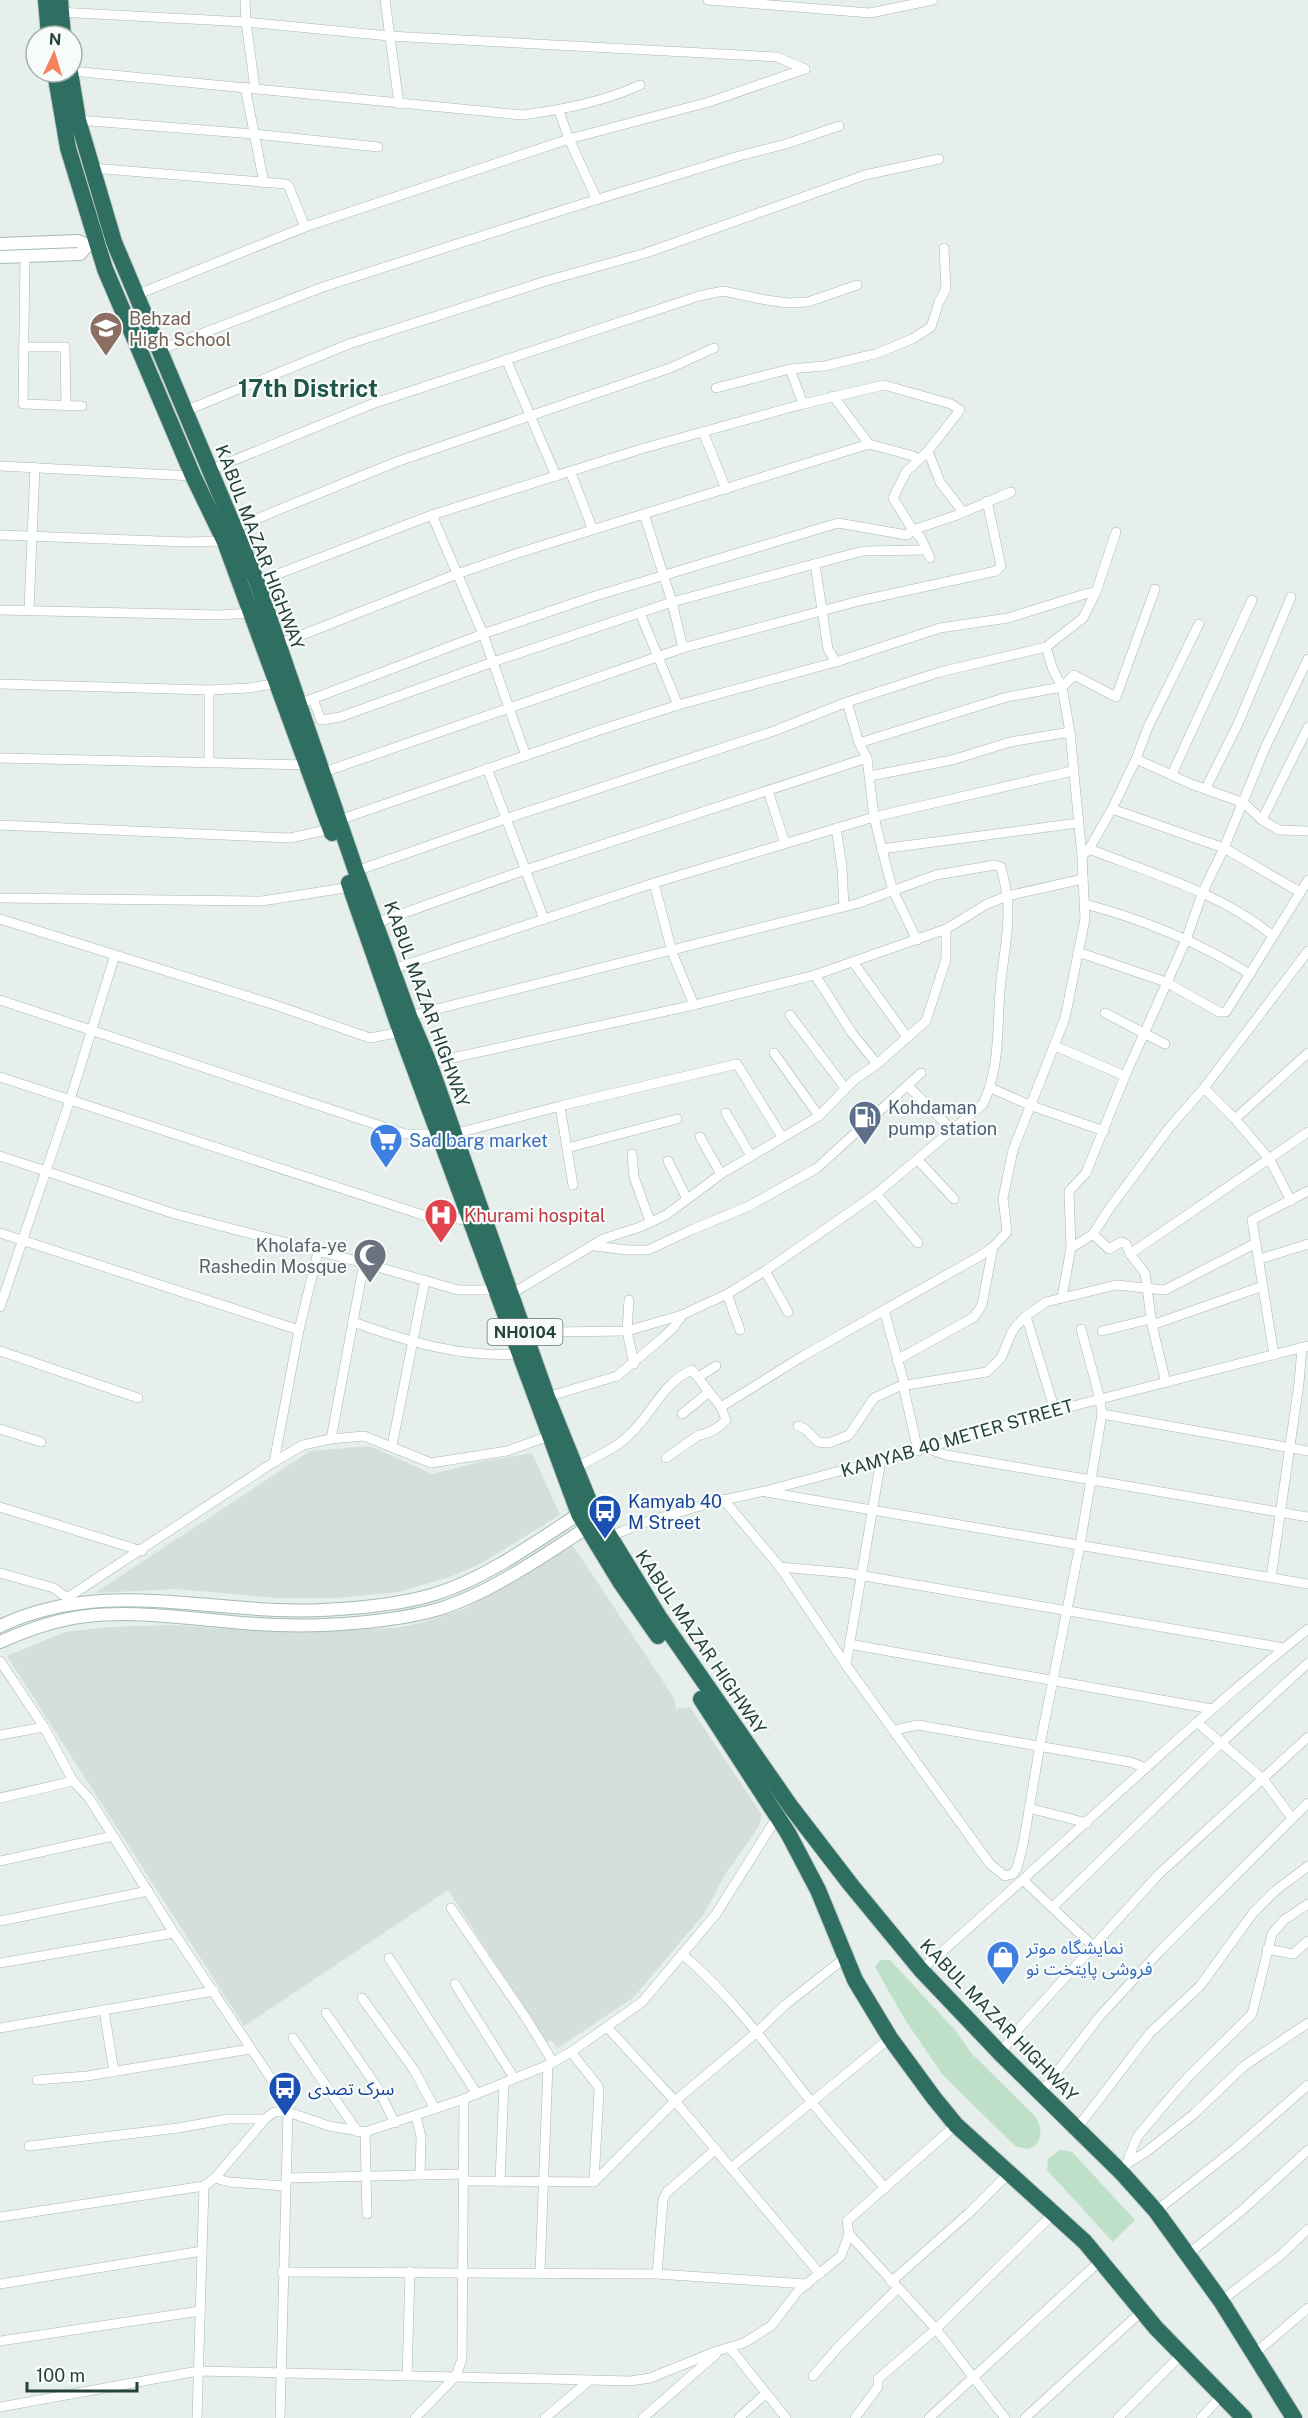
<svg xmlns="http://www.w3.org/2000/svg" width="1308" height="2418" font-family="'Public Sans','Noto Sans Arabic',sans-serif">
<rect width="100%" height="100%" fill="#e6efeb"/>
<g fill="#d4dfda">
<polygon points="370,1446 432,1474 480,1462 532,1453 560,1515 482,1563 450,1577 398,1592 337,1598 278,1598 176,1589 95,1593 310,1451"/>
<polygon points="570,1541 674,1698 676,1709 690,1707 762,1815 759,1826 725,1875 703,1915 633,1998 558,2048 551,2040 546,2043 448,1890 244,2026 7,1656 65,1632 108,1627 170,1625 287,1632 395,1628 421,1623 466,1608"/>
</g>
<g fill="#bfe0c8">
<path d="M880 1960H890L955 2030 972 2054 1035 2116C1042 2128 1043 2136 1034 2147L1027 2149 1015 2146 942 2074 904 2018 875 1967Z"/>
<polygon points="1060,2150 1072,2152 1135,2220 1113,2242 1047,2170 1048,2159"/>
</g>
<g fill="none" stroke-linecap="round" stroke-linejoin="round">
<g stroke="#a8b8b2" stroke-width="10">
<g id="street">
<polyline points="245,0 246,22 255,88"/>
<polyline points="385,0 399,104"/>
<polyline points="708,0 870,13 933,0"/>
<polyline points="58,12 246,22 389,36 777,57 805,69"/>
<path d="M72 71 522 115C562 110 603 102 640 85"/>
<polyline points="245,87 264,183"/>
<polyline points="559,111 569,139 597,200"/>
<polyline points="78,120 254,134 378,147"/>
<polyline points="92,168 286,184 289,187 305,227"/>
<polyline points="25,256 23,404 82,406"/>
<polyline points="136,295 305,227 569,139 709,102 805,69"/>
<polyline points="24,347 65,347 66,406"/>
<polyline points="159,350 323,287 566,209 739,156 786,144 839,126"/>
<polyline points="506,359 556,476"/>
<polyline points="790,369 803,404"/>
<polyline points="716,388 790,369 824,366 878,353 912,339 931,327 939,302 946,289 944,248"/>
<polyline points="833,396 869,444"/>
<polyline points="185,411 349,344 546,281 646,253 865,175 939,159"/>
<polyline points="703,432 726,489"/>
<polyline points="928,451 940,482 963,512"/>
<polyline points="0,466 193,476"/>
<polyline points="210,470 372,404 699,296 723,291 766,300 788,303 808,302 857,285"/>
<polyline points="570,471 593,530"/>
<polyline points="644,514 672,602 683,648"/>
<polyline points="432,515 483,634 526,756"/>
<polyline points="234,528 396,462 670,368 714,348"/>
<polyline points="0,535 186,542 225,541"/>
<polyline points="930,558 921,538 913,530 957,515 1011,492"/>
<polyline points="815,564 828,649 836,662"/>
<polyline points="257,582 432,515 641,449 803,404 884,385 951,404 960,410 928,451 906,472 893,498 913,530 907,535 838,523 592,597 483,634 299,704"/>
<polyline points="0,610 219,615 252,613"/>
<polyline points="29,610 35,467"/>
<polyline points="640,613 678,705"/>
<polyline points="279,644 457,574 515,554 869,444 913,456 918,460"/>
<polyline points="0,684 209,690 249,688 278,683"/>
<polyline points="209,690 209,763"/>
<polyline points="313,699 321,720 340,717 493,662 672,602 863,551 926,550"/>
<polyline points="847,702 859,743 867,758 874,817 887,869 893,891 917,940"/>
<polyline points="859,743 1007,697 1062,687 1074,675 1116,697 1155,589"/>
<polyline points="0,758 307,765"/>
<polyline points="1136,759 1191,784 1244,803 1262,820 1279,830 1308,831"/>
<polyline points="487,768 544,919"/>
<polyline points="324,772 683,648 859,601 996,571 1001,566 987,501"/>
<polyline points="1172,774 1252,600"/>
<polyline points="870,776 952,760 1010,742 1070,732"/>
<polyline points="1206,788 1238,724 1291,597"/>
<polyline points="768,791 785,843"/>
<polyline points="1112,809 1224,848 1300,892"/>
<polyline points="339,820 600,730 678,705 836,662 940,628 1008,618 1085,594 1096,592"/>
<polyline points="1262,820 1308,727"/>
<polyline points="0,825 290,838 331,829"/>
<polyline points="836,828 842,867 844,907"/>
<polyline points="881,849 1078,823"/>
<path d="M1089 849C1151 873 1221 893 1273 936"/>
<polyline points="1082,856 1089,849 1112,809 1136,759 1148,727 1199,624"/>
<polyline points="356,871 505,819 774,731 847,702 940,672 1046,647 1083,618 1096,592 1116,532"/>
<polyline points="654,883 672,952 694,1005"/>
<polyline points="0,898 262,901 351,887"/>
<path d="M1085 904C1145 920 1197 941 1250 974"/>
<polyline points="0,919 275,1005 370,1038 401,1032"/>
<polyline points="376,923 525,870 867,758"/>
<polyline points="1078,952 1166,982 1219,1012 1226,1012 1308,880"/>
<polyline points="853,962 907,1037"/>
<polyline points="393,969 654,883 874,817 1072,771"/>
<polyline points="815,975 852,1033 877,1064"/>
<polyline points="0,1000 405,1134 438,1134"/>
<polyline points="1105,1013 1165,1044"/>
<polyline points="790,1015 845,1088"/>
<path d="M409 1016 859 903 936 875 995 865 1001 867C1004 880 1008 894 1008 908 1009 936 1002 963 1000 991 997 1028 1000 1069 983 1104L876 1194 765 1271 727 1294 682 1315 674 1327 660 1340 617 1376 547 1397"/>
<polyline points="1055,1046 1125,1076"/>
<polyline points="774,1053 819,1116"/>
<polyline points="429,1063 694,1005 815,975 946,929 987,904 1007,896 1083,879"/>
<polyline points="0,1077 429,1217 470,1220"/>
<polyline points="908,1086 952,1130"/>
<polyline points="991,1088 1029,1105 1104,1131"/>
<polyline points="1204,1088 1235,1119 1270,1160 1291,1201"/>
<polyline points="560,1106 573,1185"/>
<polyline points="726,1113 751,1156"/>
<polyline points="1235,1119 1308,1053"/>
<polyline points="454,1134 560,1106 737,1064 782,1137"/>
<polyline points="700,1137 721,1174"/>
<polyline points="567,1148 677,1119"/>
<polyline points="632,1154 634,1177 650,1221"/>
<polyline points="0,1156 175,1214 364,1263 458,1290 495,1290"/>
<polyline points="918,1160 954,1199"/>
<polyline points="668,1161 687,1199"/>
<polyline points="876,1194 918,1243"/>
<polyline points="0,1233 299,1330"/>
<polyline points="1093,1234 1109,1249 1121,1242 1126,1244 1130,1254 1145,1273 1152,1325 1166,1383"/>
<polyline points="594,1246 627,1250 648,1250 689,1231 749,1206 817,1168 921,1073"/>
<polyline points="1071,1248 1093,1234 1109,1209 1169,1128 1204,1088 1308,951"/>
<polyline points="1130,1254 1308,1132"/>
<polyline points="1260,1259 1308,1244"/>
<polyline points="765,1271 788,1312"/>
<polyline points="511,1294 603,1239 640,1227 666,1215 721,1174 819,1116 854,1080 877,1064 926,1021 946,959 946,929"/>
<polyline points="727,1294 740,1330"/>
<polyline points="1062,1297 1071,1248 1069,1191 1086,1173 1125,1076 1186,940 1202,894 1224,848 1265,748 1308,659"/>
<polyline points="629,1300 627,1331 634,1364"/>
<polyline points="0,1307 70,1100 115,955"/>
<polyline points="884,1310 905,1386 904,1389 918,1451"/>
<polyline points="1026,1316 1055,1411"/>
<path d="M353 1322C406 1341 461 1358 519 1354"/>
<polyline points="1152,1325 1263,1286"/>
<polyline points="1102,1331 1151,1319"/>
<polyline points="528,1339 551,1332 627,1331 682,1315"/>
<polyline points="0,1351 138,1398"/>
<polyline points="1274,1355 1252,1220 1308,1191"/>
<polyline points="897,1360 974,1317 982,1305 993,1247"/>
<polyline points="698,1377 716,1366"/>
<polyline points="721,1407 803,1356 980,1256 993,1247 1007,1232 1003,1198 1013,1150 1065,1018 1085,919 1082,856 1070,732 1062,687 1053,670 1046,647"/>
<polyline points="682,1414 709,1392"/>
<polyline points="1102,1414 1308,1451"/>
<polyline points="798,1426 805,1429 818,1442 829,1443 849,1435 874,1398 900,1386 987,1372 1001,1358 1011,1334 1016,1326 1026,1316 1046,1302 1116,1285 1165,1290 1256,1243"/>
<polyline points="0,1429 41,1442"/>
<polyline points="331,1439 364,1263"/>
<polyline points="392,1446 425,1280"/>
<polyline points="926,1448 946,1455 1308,1517"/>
<polyline points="274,1462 299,1330 318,1252"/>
<path d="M577 1467C597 1456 618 1448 633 1431 653 1411 664 1382 692 1370L721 1407 726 1420C720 1427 709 1434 699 1435L666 1458"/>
<polyline points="766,1492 1308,1584"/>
<polyline points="723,1499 780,1567 846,1665 990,1864 1005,1876 1013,1874 1017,1868 1023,1845 1040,1745 1080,1545 1102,1414 1100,1399 1081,1329"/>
<polyline points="0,1507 142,1551"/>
<polyline points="608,1537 646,1522 710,1503 765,1491 926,1448 1073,1406 1308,1346"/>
<polyline points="780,1567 847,1573 1284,1648"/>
<polyline points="0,1573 54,1588 67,1598"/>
<polyline points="1271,1578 1299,1383 1302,1347"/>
<polyline points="68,1604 67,1598 274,1462 303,1445 331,1439 364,1436 431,1463 507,1451 549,1436"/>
<polyline points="849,1644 1212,1709"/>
<polyline points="0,1661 44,1727 73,1781 89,1798 174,1933 274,2083 288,2112 280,2418"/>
<polyline points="846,1665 881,1460"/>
<polyline points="1198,1723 1263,1779 1292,1818"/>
<polyline points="894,1730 918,1725 1130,1762 1146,1768"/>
<polyline points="0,1735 44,1727"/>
<polyline points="0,1798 73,1781"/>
<polyline points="1029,1808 1087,1823"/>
<polyline points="0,1861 113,1836"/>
<polyline points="1024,1881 1094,1947"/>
<polyline points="1053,1907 1220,1744 1308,1663"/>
<polyline points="451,1908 526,2018 553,2062"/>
<polyline points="0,1921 148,1891"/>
<polyline points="1267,1949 1293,1954 1308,1941"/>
<path d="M682 1954C732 1996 770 2050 810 2100 834 2130 860 2159 885 2188"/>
<polyline points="389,1958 477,2094"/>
<polyline points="0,1963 174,1933"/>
<path d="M921 1970C1051 1858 1174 1736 1308 1629"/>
<polyline points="455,1984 514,2078"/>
<polyline points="362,1998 414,2070 435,2109"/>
<polyline points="104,2010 114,2072"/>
<polyline points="326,2013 377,2087 395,2123"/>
<polyline points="607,2027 675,2101 820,2274"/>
<polyline points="0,2028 214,1991"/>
<polyline points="293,2038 358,2132"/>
<polyline points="571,2052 598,2086 599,2091 594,2182"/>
<polyline points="1000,2053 1022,2025 1158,1875 1308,1737"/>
<polyline points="37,2080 87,2076 250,2049"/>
<polyline points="1041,2093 1099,2017 1158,1953 1308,1803"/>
<polyline points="416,2116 421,2137 420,2175"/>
<polyline points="1077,2128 1150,2033 1200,1986 1253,1913 1275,1891 1308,1866"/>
<polyline points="365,2132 367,2214"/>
<polyline points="29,2146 178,2128 228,2119 265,2119"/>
<polyline points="1125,2165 1146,2152 1194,2114 1244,2066 1308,2023"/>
<polyline points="1126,2165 1137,2137 1168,2100 1189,2076 1252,2014 1272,1934 1284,1920 1308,1904"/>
<polyline points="731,2168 890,2038"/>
<polyline points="215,2178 229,2182 284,2186"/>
<polyline points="286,2178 464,2174"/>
<polyline points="464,2181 594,2182 675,2101 757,2032 785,2005 846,1957"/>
<polyline points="500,2181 504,2083"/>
<polyline points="1156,2211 1236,2148 1308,2085"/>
<polyline points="0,2217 204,2186 215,2178 265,2119 274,2112 288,2112 329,2126 365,2132 464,2099 548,2065 571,2052 642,2002 716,1914 779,1814"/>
<polyline points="849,2234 936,2329 1005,2418"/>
<polyline points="1187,2255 1240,2212 1308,2150"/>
<polyline points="282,2272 657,2274 807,2284"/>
<polyline points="540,2272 548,2065"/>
<polyline points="657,2274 663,2200 667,2192 716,2149"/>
<polyline points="891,2282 970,2212 1009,2173"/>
<polyline points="0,2284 202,2251"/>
<polyline points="1221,2301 1282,2254 1308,2229"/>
<polyline points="0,2341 200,2311"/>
<polyline points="730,2348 786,2418"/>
<polyline points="1254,2354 1308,2308"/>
<polyline points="407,2376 410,2271"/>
<polyline points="813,2376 840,2345 897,2289"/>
<polyline points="0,2407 198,2371 590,2380 630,2381 650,2378 717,2351 744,2343 771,2326 799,2290 841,2256 849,2234 847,2221 956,2125"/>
<polyline points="197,2418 204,2186"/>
<polyline points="415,2418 456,2376 462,2359 464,2099"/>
<polyline points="545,2418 590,2380"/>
<polyline points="643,2418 716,2354"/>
<polyline points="739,2418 765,2394"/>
<polyline points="855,2418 878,2387 878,2379 936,2329 1054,2213"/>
<polyline points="929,2418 1101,2260"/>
<polyline points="1025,2418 1142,2311"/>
<polyline points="1118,2418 1181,2355"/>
<polyline points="1201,2418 1222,2395"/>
</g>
</g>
<g stroke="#a4bbb3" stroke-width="14">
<g id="secondary">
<polyline points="0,244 78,241 88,245"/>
<polyline points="0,257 80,254 88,245 105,242"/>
<path d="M0 1626C92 1583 181 1606 277 1610 322 1612 393 1607 435 1594 487 1578 540 1539 585 1510"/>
<path d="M0 1642C27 1630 57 1619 87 1616 150 1609 214 1623 277 1625 324 1627 395 1622 439 1609 491 1593 549 1552 594 1523"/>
</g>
</g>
<g stroke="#c2cac8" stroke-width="18">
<g id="highway">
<polyline points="46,0 49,36"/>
<polyline points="60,0 63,36"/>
<polyline points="55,72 68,148 105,269 193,476 225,542 332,833"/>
<polyline points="70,72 78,120 114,242 257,582 356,871 409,1016 429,1063 547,1397 591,1506 659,1617 791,1807 851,1885 921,1970 1000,2053 1121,2172 1156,2211 1221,2301 1294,2418"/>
<polyline points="349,883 401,1032 579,1514 621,1583 658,1636"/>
<polyline points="701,1699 788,1833 818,1890 855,1980 890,2038 934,2098 956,2125 1085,2242 1156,2328 1244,2418"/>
</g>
</g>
<use href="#street" stroke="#fff" stroke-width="9"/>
<use href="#secondary" stroke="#fff" stroke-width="12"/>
<use href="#highway" stroke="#2f6f62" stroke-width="16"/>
</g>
<defs>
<g id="school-pin" transform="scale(1.725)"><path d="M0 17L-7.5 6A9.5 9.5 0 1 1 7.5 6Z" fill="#8d6e63" stroke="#f7fbf9"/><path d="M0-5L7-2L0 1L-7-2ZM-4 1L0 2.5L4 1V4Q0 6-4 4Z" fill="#fff"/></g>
<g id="fuel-pin" transform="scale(1.725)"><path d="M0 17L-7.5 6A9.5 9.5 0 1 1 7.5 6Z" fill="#5c6f8a" stroke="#f7fbf9"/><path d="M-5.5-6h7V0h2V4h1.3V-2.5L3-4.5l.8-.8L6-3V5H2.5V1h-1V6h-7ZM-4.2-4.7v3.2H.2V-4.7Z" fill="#fff"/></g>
<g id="supermarket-pin" transform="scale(1.725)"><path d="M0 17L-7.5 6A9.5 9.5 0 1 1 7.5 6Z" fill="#3f7fe0" stroke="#f7fbf9"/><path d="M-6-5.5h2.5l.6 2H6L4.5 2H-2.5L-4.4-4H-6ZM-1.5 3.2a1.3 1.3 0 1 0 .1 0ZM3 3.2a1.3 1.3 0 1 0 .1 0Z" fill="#fff"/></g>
<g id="hospital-pin" transform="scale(1.725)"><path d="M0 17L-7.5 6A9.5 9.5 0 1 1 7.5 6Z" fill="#e0444e" stroke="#f7fbf9"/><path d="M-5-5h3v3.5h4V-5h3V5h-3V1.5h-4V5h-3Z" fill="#fff"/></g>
<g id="mosque-pin" transform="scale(1.725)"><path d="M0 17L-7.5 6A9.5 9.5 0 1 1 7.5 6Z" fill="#6b7280" stroke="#f7fbf9"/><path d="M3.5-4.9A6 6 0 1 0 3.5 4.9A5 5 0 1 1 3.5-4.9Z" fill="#fff"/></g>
<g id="bus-pin" transform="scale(1.725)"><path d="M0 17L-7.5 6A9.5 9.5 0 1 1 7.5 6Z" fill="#1a4fb4" stroke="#f7fbf9"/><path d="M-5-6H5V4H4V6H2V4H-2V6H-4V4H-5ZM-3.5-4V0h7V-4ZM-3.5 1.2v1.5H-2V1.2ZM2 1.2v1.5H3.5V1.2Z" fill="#fff"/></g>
<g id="shop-pin" transform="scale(1.725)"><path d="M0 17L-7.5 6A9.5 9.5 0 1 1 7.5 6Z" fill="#3f7fe0" stroke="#f7fbf9"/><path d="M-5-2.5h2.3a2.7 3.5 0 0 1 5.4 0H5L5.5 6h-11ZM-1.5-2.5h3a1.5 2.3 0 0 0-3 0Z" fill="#fff"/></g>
</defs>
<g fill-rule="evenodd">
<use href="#school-pin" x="106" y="328"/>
<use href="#fuel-pin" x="865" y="1117"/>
<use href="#supermarket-pin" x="386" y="1140"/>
<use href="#hospital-pin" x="441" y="1215"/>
<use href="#mosque-pin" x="370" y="1255"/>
<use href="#bus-pin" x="605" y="1511"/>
<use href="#shop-pin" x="1003" y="1957"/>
<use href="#bus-pin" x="285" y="2088"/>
</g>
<g text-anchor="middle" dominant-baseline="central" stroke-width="4.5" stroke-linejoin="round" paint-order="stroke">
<rect fill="#f7fbf9" stroke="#637a73" stroke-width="1.5" x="487.5" y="1319" width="75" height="26" rx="4.5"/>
<g font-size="16" font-weight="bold" fill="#24423a">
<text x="525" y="1332">NH0104</text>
</g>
<g font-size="18" fill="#785e54" stroke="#f7fbf9" text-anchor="start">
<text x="129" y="318">Behzad<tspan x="129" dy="21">High School</tspan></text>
</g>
<g font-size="18" fill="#24423a" stroke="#f7fbf9">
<text transform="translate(260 547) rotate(69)">KABUL MAZAR HIGHWAY</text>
<text transform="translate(427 1004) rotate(70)">KABUL MAZAR HIGHWAY</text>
<text transform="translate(957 1438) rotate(-16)">KAMYAB 40 METER STREET</text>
<text transform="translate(701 1642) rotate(56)">KABUL MAZAR HIGHWAY</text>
<text transform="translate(999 2020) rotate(46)">KABUL MAZAR HIGHWAY</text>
</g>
<g font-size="18" fill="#4e5e75" stroke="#f7fbf9" text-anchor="start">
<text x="888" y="1107">Kohdaman<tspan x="888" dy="21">pump station</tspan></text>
</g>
<g font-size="18" fill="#366cbe" stroke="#f7fbf9" text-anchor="start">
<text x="409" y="1140">Sad barg market</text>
<text x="1026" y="1947">نمایشگاه موتر<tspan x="1026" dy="21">فروشی پایتخت نو</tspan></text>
</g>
<g font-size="18" fill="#be3a42" stroke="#f7fbf9" text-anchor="start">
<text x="464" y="1215">Khurami hospital</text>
</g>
<g font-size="18" fill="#5b616d" stroke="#f7fbf9" text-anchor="end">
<text x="347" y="1245">Kholafa-ye<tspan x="347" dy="21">Rashedin Mosque</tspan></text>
</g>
<g font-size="18" fill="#164399" stroke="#f7fbf9" text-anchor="start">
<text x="628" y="1501">Kamyab 40<tspan x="628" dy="21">M Street</tspan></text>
<text x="308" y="2088">سرک تصدی</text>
</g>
<g font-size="24" font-weight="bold" fill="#1f5548" stroke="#f7fbf9">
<text x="308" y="388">17th District</text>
</g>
</g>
<g transform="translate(54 54) rotate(4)"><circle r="28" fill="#f7fbf9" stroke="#a3b1ad" stroke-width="1.5"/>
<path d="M0-4.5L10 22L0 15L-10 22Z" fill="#f4845f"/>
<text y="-9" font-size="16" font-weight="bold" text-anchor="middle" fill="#24423a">N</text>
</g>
<path d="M27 2382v9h110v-9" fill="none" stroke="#24423a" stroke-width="3"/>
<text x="36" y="2382" font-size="18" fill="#24423a" stroke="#f7fbf9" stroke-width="4.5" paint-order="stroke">100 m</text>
</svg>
